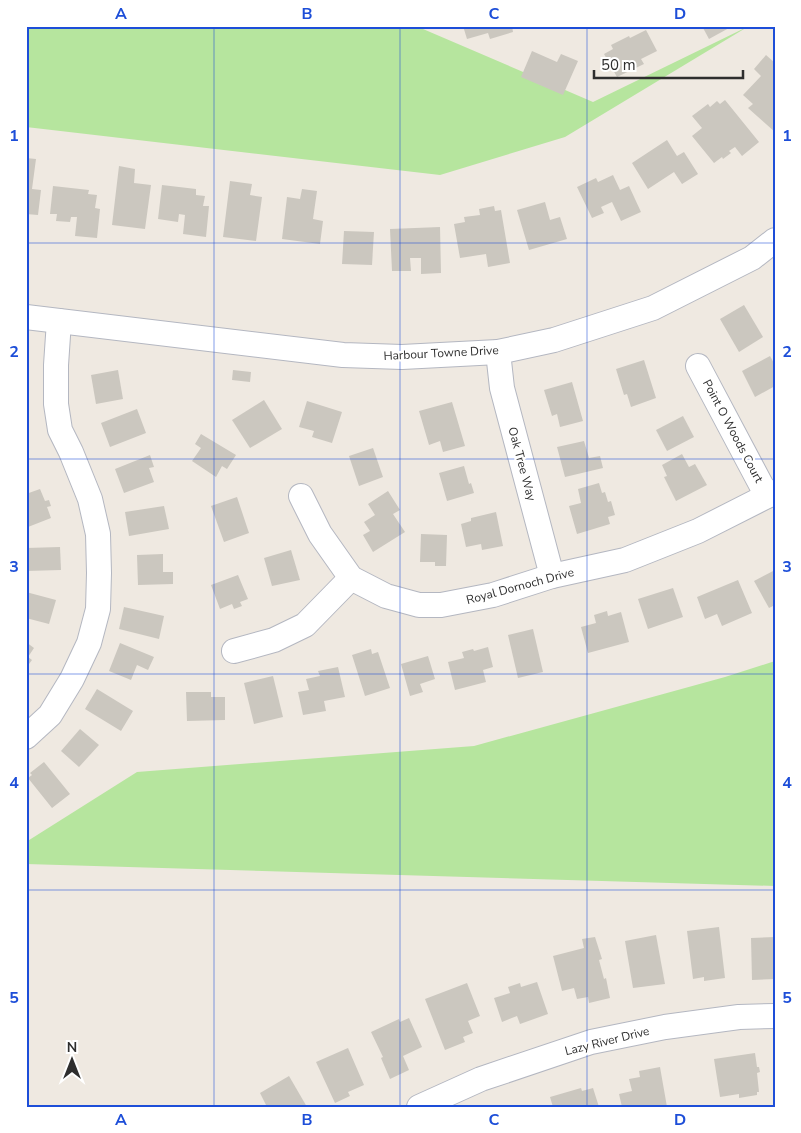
<svg xmlns="http://www.w3.org/2000/svg" width="801" height="1133" font-family="'Nunito Sans',sans-serif">
<rect width="100%" height="100%" fill="#efe9e1"/>
<g fill="#b6e59e">
<polygon points="26,26 416,26 593,102 749,26 565,137 440,175 26,127"/>
<polygon points="775,661 775,886 26,864 26,842 137,772 474,746 725,677"/>
</g>
<g fill="#cbc7bf">
<polygon points="463,26 512,26 513,32 490,39 488,33 467,39"/>
<polygon points="702,26 728,26 729,28 709,39"/>
<polygon points="646,30 657,51 641,59 644,64 617,77 604,54 613,49 611,45 629,36 630,38"/>
<polygon points="532,51 557,62 561,54 578,61 563,95 521,77"/>
<polygon points="766,55 775,63 775,132 748,108 753,104 743,95 761,76 754,69"/>
<polygon points="725,100 759,142 742,156 735,147 729,151 731,153 723,159 722,157 714,163 692,136 702,128 692,116 708,104 710,107 717,101 720,104"/>
<polygon points="667,140 677,156 684,152 698,174 682,184 674,172 648,189 632,163"/>
<polygon points="26,158 36,159 32,189 41,190 38,215 26,214"/>
<polygon points="119,166 135,169 134,183 151,185 145,229 112,225"/>
<polygon points="613,175 620,190 629,186 641,212 621,221 612,202 601,207 604,213 592,218 577,187 596,178 598,182"/>
<polygon points="230,181 252,184 250,195 262,197 256,241 223,237"/>
<polygon points="162,185 196,189 196,195 205,196 203,206 209,206 206,237 183,234 185,215 179,214 178,222 158,219"/>
<polygon points="53,186 89,190 88,194 97,195 95,208 100,209 97,238 75,236 77,217 71,217 70,222 56,221 57,214 50,214"/>
<polygon points="302,189 317,191 313,219 323,221 320,244 282,239 287,197 300,199"/>
<polygon points="545,202 550,220 560,217 567,239 529,250 517,210"/>
<polygon points="494,206 495,211 501,210 510,263 488,267 486,254 460,258 454,224 465,222 464,217 480,215 479,209"/>
<polygon points="440,227 441,273 421,274 421,258 410,258 411,271 392,271 390,229"/>
<polygon points="344,231 374,232 372,265 342,264"/>
<polygon points="744,305 763,337 739,352 720,319"/>
<polygon points="770,356 775,365 775,386 755,397 742,371"/>
<polygon points="644,360 656,398 631,407 627,394 624,395 616,369"/>
<polygon points="118,370 123,399 96,404 91,375"/>
<polygon points="233,370 251,372 250,382 232,380"/>
<polygon points="572,382 583,421 560,427 557,414 552,416 544,390"/>
<polygon points="264,400 282,429 250,448 232,420"/>
<polygon points="307,401 342,412 332,443 312,437 314,431 299,427"/>
<polygon points="452,402 465,446 443,452 440,441 429,445 419,411"/>
<polygon points="137,409 146,433 110,447 101,423"/>
<polygon points="683,416 694,437 667,451 656,430"/>
<polygon points="201,434 236,455 227,469 222,466 216,477 192,461 201,448 195,444"/>
<polygon points="584,441 589,458 600,456 603,468 565,477 557,447"/>
<polygon points="373,448 383,477 359,486 349,456"/>
<polygon points="682,454 689,467 695,464 707,485 676,501 664,477 667,476 662,465"/>
<polygon points="150,455 154,467 149,468 154,482 124,493 115,469"/>
<polygon points="464,466 469,484 471,483 474,493 447,501 439,473"/>
<polygon points="599,483 602,493 605,492 608,502 611,501 615,515 608,517 610,524 577,534 569,506 581,503 578,489"/>
<polygon points="40,489 45,501 49,500 51,506 47,507 51,518 28,527 26,523 26,494"/>
<polygon points="388,491 400,510 393,514 405,532 373,552 363,535 370,531 364,522 375,515 368,504"/>
<polygon points="237,497 249,533 224,542 211,506"/>
<polygon points="164,506 169,529 129,536 125,512"/>
<polygon points="496,512 503,546 482,550 481,544 466,547 461,524 471,521 471,518"/>
<polygon points="421,534 447,535 446,566 435,566 435,562 420,562"/>
<polygon points="60,547 61,570 26,571 26,548"/>
<polygon points="291,550 300,580 272,586 264,558"/>
<polygon points="163,554 163,572 173,572 173,584 138,585 137,555"/>
<polygon points="775,570 775,605 769,608 754,581"/>
<polygon points="238,575 248,599 240,602 242,606 234,609 232,604 220,609 211,585"/>
<polygon points="738,580 752,613 722,626 717,614 705,619 697,597"/>
<polygon points="673,588 683,617 648,629 638,599"/>
<polygon points="26,592 56,600 49,624 26,618"/>
<polygon points="124,607 164,616 159,639 119,629"/>
<polygon points="607,611 608,616 621,612 629,642 588,653 581,627 596,623 594,615"/>
<polygon points="533,629 543,672 518,678 508,635"/>
<polygon points="26,642 34,648 28,657 32,660 26,668"/>
<polygon points="120,643 154,657 148,670 137,665 131,680 109,671"/>
<polygon points="488,647 493,667 483,670 486,682 455,690 448,662 464,658 462,652 473,649 474,651"/>
<polygon points="371,649 372,654 378,652 390,688 365,696 352,655"/>
<polygon points="428,656 435,679 420,684 423,692 410,696 401,664"/>
<polygon points="338,667 345,697 324,701 326,711 303,715 298,692 309,690 306,679 320,676 318,671"/>
<polygon points="273,676 283,717 254,724 244,683"/>
<polygon points="97,689 133,711 121,731 85,709"/>
<polygon points="186,692 211,692 211,697 225,697 225,720 187,721"/>
<polygon points="80,729 99,745 79,767 61,751"/>
<polygon points="44,762 70,794 52,808 28,778 32,775 30,773"/>
<polygon points="719,927 725,978 704,981 704,977 693,979 687,931"/>
<polygon points="656,935 665,984 633,988 625,941"/>
<polygon points="595,937 602,959 599,960 604,979 606,978 610,998 589,1003 588,997 577,999 574,988 562,991 553,956 584,948 582,939"/>
<polygon points="775,937 775,979 752,980 751,938"/>
<polygon points="537,982 548,1014 520,1024 517,1016 502,1022 494,998 510,993 508,987 520,983 521,987"/>
<polygon points="467,983 480,1016 468,1021 473,1033 463,1037 465,1042 445,1050 425,999"/>
<polygon points="409,1018 422,1047 403,1056 409,1070 390,1079 381,1058 383,1057 371,1032 399,1019 400,1022"/>
<polygon points="348,1048 364,1085 348,1092 350,1096 335,1103 316,1062"/>
<polygon points="755,1053 757,1067 759,1067 760,1072 757,1073 759,1092 757,1092 757,1095 739,1098 739,1094 720,1097 714,1059"/>
<polygon points="660,1067 667,1107 622,1107 619,1094 632,1091 629,1079 640,1077 639,1071"/>
<polygon points="289,1076 307,1107 267,1107 260,1093"/>
<polygon points="581,1088 582,1091 593,1088 599,1107 553,1107 550,1097"/>
</g>
<g fill="none" stroke-linecap="round" stroke-linejoin="round">
<g stroke="#b4b7c1" stroke-width="26">
<g id="minor">
<polyline points="26,317 343,355 402,357 498,352 554,340 653,308 752,258 775,240"/>
<polyline points="498,352 502,388 552,576"/>
<polyline points="698,366 767,496"/>
<polyline points="301,496 320,534 351,578 386,596 419,605 441,605 493,595 552,576 625,560 698,531 775,492"/>
<polyline points="234,651 274,640 305,625 351,578"/>
<polyline points="26,737 50,715 72,679 89,643 98,609 99,573 98,534 90,499 71,452 60,430 56,404 56,365 59,321"/>
<polyline points="419,1107 481,1079 591,1042 665,1027 739,1017 775,1016"/>
</g>
</g>
<use href="#minor" stroke="#fff" stroke-width="24"/>
</g>
<path fill="none" stroke="#1d4ed8" stroke-width="1" stroke-opacity="0.55" d="M214 26V1107M400 26V1107M587 26V1107M26 243H775M26 459H775M26 674H775M26 890H775"/>
<g text-anchor="middle" dominant-baseline="central" stroke-width="4.5" stroke-linejoin="round" paint-order="stroke">
<g font-size="12" fill="#2e2e2e" stroke="#fff">
<text transform="translate(441 353) rotate(-3)">Harbour Towne Drive</text>
<text transform="translate(733 431) rotate(62)">Point O Woods Court</text>
<text transform="translate(522 464) rotate(75)">Oak Tree Way</text>
<text transform="translate(520 586) rotate(-15)">Royal Dornoch Drive</text>
<text transform="translate(607 1041) rotate(-14)">Lazy River Drive</text>
</g>
</g>
<rect width="801" height="1133" fill="none" stroke="#ffffff" stroke-width="55"/>
<g transform="translate(72 1060)" stroke="#ffffff" stroke-width="4" paint-order="stroke">
<path d="M0-4L9 19L0 12L-9 19Z" fill="#2e2e2e"/>
<text y="-8" font-size="14" font-weight="bold" text-anchor="middle" fill="#2e2e2e">N</text>
</g>
<path d="M594 70v8h149v-8" fill="none" stroke="#2e2e2e" stroke-width="2.5"/>
<text x="601" y="70" font-size="15" fill="#2e2e2e" stroke="#ffffff" stroke-width="4" paint-order="stroke">50 m</text>
<rect x="28" y="28" width="746" height="1078" fill="none" stroke="#1d4ed8" stroke-width="2"/>
<g font-size="16" text-anchor="middle" font-weight="bold" fill="#1d4ed8">
<text x="121" y="19">A</text>
<text x="307" y="19">B</text>
<text x="494" y="19">C</text>
<text x="680" y="19">D</text>
<text x="14" y="141">1</text>
<text x="787" y="141">1</text>
<text x="14" y="357">2</text>
<text x="787" y="357">2</text>
<text x="14" y="572">3</text>
<text x="787" y="572">3</text>
<text x="14" y="788">4</text>
<text x="787" y="788">4</text>
<text x="14" y="1003">5</text>
<text x="787" y="1003">5</text>
<text x="121" y="1125">A</text>
<text x="307" y="1125">B</text>
<text x="494" y="1125">C</text>
<text x="680" y="1125">D</text>
</g>
</svg>
